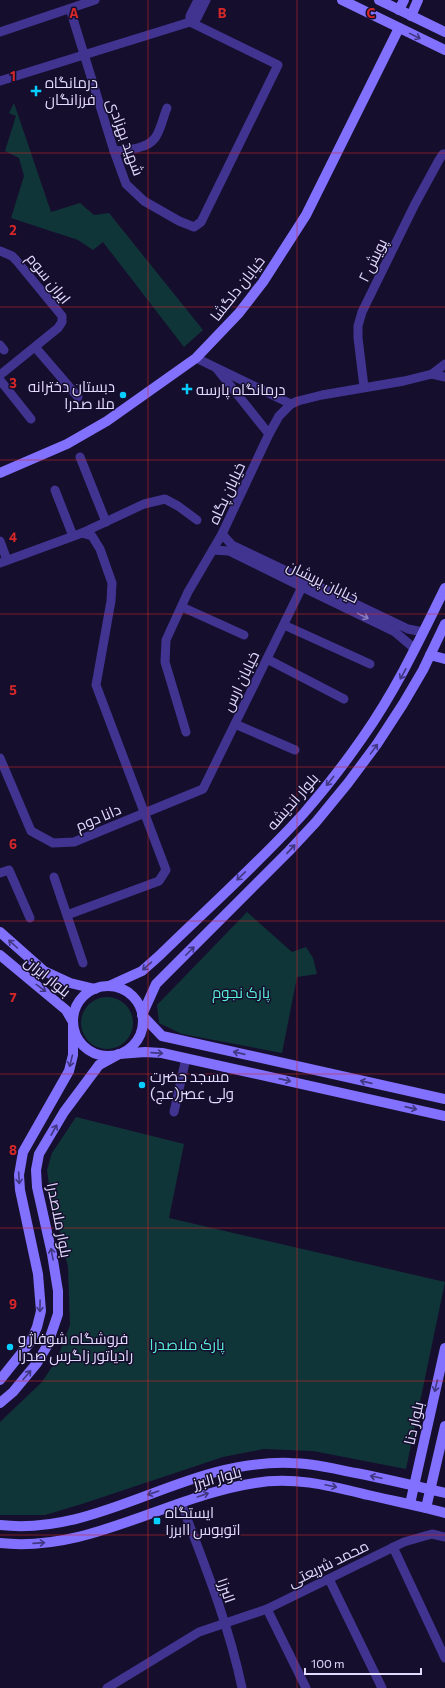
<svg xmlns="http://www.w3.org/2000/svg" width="445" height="1688" font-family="Commissioner,Cairo,sans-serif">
<rect width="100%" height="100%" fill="#160e2d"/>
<g fill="#103538">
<polygon points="14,103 51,212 80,203 94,215 109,213 203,330 184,347 103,242 93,250 78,240 11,218 24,176 19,158 5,151 16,116 9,113"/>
<polygon points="247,912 292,952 306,947 313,958 317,974 297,977 282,1053 182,1034 159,1023 157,1005"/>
<circle cx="107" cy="1023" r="26"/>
<polygon points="76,1117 184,1144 169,1218 445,1282 406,1469 313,1451 264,1449 223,1457 82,1504 45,1515 0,1515 0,1422 42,1382 57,1359 70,1325 68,1267 49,1185 47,1170 52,1153"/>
</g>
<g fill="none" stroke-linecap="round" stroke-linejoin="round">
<g stroke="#413491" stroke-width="9">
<polyline points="70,9 114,151 126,184 144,201 179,221 194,227 201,222 278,65 190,22"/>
<polyline points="190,22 190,16 198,0"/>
<polyline points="0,32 95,0"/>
<polyline points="0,81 190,22 197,18 206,0"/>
<path d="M114 151C127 150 147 149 155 138 161 130 163 117 167 108"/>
<polyline points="0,251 12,256 16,260 62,316 62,322 58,328 0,375"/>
<polyline points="0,345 4,350"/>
<polyline points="35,347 78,397"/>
<polyline points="196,358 291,404"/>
<polyline points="217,369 269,434"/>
<polyline points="432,374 445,377"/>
<polyline points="0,380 31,419"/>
<polyline points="364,387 358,338 358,326 362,312 415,204 439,160 443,154 445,154"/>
<polyline points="80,457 106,522"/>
<polyline points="55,490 73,536"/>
<polyline points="222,534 232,545 408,629 423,632"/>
<polyline points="0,541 7,560"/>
<polyline points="213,550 229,551 302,587 395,632 415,649"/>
<polyline points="0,563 82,533 144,504 165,499 178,506 197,520"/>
<polyline points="182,607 244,635"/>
<polyline points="284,625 370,664"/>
<polyline points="267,659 344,699"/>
<polyline points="235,724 295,750"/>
<polyline points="186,732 165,662 166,640 188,592 222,534 269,434 279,416 291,404 298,401 322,395 404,381 432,374 445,364"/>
<polyline points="0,758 31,831 53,843 74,842 203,789 302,587"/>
<polyline points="0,873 9,870 30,918"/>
<polyline points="54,877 83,963"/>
<polyline points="67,915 159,881 166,870 96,685 111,601 112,583 100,549 92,536 82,533"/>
<polyline points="174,1112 186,1058"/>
<path d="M181 1503C204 1563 229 1625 242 1688"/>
<polyline points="393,1547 445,1658"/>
<polyline points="329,1579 382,1688"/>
<polyline points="267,1609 306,1688"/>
<polyline points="107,1688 199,1632 267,1609 404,1542 432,1534 445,1537"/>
</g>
<g stroke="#8271ff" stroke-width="10">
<polyline points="342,0 445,50"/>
<polyline points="379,0 445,32"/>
<polyline points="399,10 404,0"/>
<polyline points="411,16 418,0"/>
<polyline points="0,473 67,444 107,421 196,358 239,313 263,282 306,215 399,28"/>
<polyline points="445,624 423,670 403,704 377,744 348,783 316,822 289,851 156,984 142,1015 162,1036 445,1099"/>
<polyline points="430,655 445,659"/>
<polyline points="0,932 44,971 70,983 95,989"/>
<polyline points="0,955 66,1010 73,1022 73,1055 69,1071 23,1152 19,1175 20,1190 38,1274 41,1311 37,1327 31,1341 0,1380"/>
<path d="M109 986 142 971 160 955C208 908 259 863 304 813 325 789 345 763 363 737 396 690 420 639 445 588"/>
<circle cx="108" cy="1021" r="35"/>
<polyline points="0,1403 13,1392 37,1363 47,1346 58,1314 58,1291 52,1254 37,1187 36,1170 39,1154 64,1112 99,1065 119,1054 145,1052 162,1053 445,1116"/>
<polyline points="410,1504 445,1348"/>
<polyline points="426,1508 445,1426"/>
<path d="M0 1525C76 1534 144 1491 216 1472 240 1466 266 1462 291 1463 313 1463 335 1469 356 1473 386 1479 416 1486 445 1493"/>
<path d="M0 1543C89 1553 169 1496 255 1483 293 1476 331 1486 368 1495 394 1501 420 1506 445 1513"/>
</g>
</g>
<defs><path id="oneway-shaft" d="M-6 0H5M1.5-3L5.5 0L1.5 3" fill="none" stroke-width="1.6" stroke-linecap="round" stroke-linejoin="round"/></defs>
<g stroke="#413681">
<use href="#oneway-shaft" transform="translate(415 36) rotate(26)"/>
<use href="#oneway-shaft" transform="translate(403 674) rotate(119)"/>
<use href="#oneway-shaft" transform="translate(374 749) rotate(-54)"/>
<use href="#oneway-shaft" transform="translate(330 781) rotate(129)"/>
<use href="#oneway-shaft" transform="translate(291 849) rotate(-47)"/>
<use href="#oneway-shaft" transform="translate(241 876) rotate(136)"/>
<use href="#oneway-shaft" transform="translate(13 944) rotate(-138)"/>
<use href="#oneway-shaft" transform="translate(190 951) rotate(-45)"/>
<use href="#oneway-shaft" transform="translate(147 966) rotate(139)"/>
<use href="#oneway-shaft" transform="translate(41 988) rotate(36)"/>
<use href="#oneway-shaft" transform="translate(157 1053) rotate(4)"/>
<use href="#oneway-shaft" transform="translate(239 1053) rotate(-167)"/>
<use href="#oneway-shaft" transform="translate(71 1061) rotate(104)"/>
<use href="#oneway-shaft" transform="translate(285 1080) rotate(13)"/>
<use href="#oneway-shaft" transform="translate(366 1082) rotate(-167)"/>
<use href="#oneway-shaft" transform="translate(411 1108) rotate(13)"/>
<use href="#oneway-shaft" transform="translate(54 1130) rotate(-61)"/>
<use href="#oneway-shaft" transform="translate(19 1178) rotate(87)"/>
<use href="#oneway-shaft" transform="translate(52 1254) rotate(-101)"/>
<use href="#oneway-shaft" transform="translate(40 1306) rotate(91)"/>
<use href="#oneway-shaft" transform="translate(27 1375) rotate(-49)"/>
<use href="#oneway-shaft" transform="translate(436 1386) rotate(103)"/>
<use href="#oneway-shaft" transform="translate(376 1477) rotate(-168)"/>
<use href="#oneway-shaft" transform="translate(331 1486) rotate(12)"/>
<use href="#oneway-shaft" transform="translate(153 1493) rotate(161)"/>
<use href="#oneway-shaft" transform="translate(203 1495) rotate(-19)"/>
<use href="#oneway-shaft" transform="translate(39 1543) rotate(-4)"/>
</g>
<use stroke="#897fc2" href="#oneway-shaft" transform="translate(363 616) rotate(26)"/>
<path fill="none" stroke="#d62828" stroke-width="1" stroke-opacity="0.55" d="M148 0V1688M297 0V1688M0 153H445M0 307H445M0 460H445M0 614H445M0 767H445M0 921H445M0 1074H445M0 1228H445M0 1381H445M0 1535H445"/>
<g fill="#06ceff" stroke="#160e2d" stroke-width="1.5">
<path d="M34 85h4v4h4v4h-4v4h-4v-4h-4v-4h4z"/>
<path d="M185 383h4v4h4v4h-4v4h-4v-4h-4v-4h4z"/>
<circle cx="123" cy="395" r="4"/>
<circle cx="142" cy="1085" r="4"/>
<circle cx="10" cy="1347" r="4"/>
<rect x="153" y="1517" width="8" height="8" rx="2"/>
</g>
<g text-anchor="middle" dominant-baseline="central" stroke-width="3" stroke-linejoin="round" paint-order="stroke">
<g font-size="15" fill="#e2daff" stroke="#160e2d" text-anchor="start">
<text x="45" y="82">درمانگاه<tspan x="45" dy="17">فرزانگان</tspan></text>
<text x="115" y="386" text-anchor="end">دبستان دخترانه<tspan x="115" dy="17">ملا صدرا</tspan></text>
<text x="196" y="389">درمانگاه پارسه</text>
<text x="150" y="1076">مسجد حضرت<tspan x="150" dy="17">ولی عصر(عج)</tspan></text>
<text x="18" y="1338">فروشگاه شوفاژ و<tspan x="18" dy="17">رادیاتور زاگرس صدرا</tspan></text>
<text x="165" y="1512">ایستگاه<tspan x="165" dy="17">اتوبوس اابرز۱</tspan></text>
</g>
<g font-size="15" fill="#e2daff" stroke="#160e2d">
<text transform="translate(126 137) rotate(70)">شهید بهزادی</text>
<text transform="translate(372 260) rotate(-64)">پویش ۲</text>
<text transform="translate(49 278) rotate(51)">ایران سوم</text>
<text transform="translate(237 288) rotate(-52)">خیابان دلگشا</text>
<text transform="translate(226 493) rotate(-65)">خیابان پگاه</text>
<text transform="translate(323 581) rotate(26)">خیابان پریشان</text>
<text transform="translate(240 681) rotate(-64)">خیابان ارس</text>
<text transform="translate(292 801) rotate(-49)">بلوار اندیشه</text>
<text transform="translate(98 817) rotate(-23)">دانا دوم</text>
<text transform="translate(48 976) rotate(39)">بلوار ایران</text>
<text transform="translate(60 1220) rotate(79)">بلوار ملاصدرا</text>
<text transform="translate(413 1423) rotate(-77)">بلوار دنا</text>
<text transform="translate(217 1477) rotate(-15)">بلوار البرز</text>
<text transform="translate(328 1563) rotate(-26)">محمد شریعتی</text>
<text transform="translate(227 1590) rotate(71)">البرز۱</text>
</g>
<g font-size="15" fill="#58edd6" stroke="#160e2d">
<text x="241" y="992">پارک نجوم</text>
<text x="187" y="1344">پارک ملاصدرا</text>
</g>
</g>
<g font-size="13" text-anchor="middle" font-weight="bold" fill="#d62828" stroke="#160e2d" stroke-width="3" stroke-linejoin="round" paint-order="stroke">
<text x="74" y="18">A</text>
<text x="222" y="18">B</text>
<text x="371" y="18">C</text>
<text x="13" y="81">1</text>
<text x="13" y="235">2</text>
<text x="13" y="388">3</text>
<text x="13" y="542">4</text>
<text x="13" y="695">5</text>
<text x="13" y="849">6</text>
<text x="13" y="1002">7</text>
<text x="13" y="1155">8</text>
<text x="13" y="1309">9</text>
</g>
<path d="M305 1668v6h116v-6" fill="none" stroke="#e2daff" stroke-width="2"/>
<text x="311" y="1668" font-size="12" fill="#e2daff" stroke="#160e2d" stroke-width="3" paint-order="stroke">100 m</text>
</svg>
